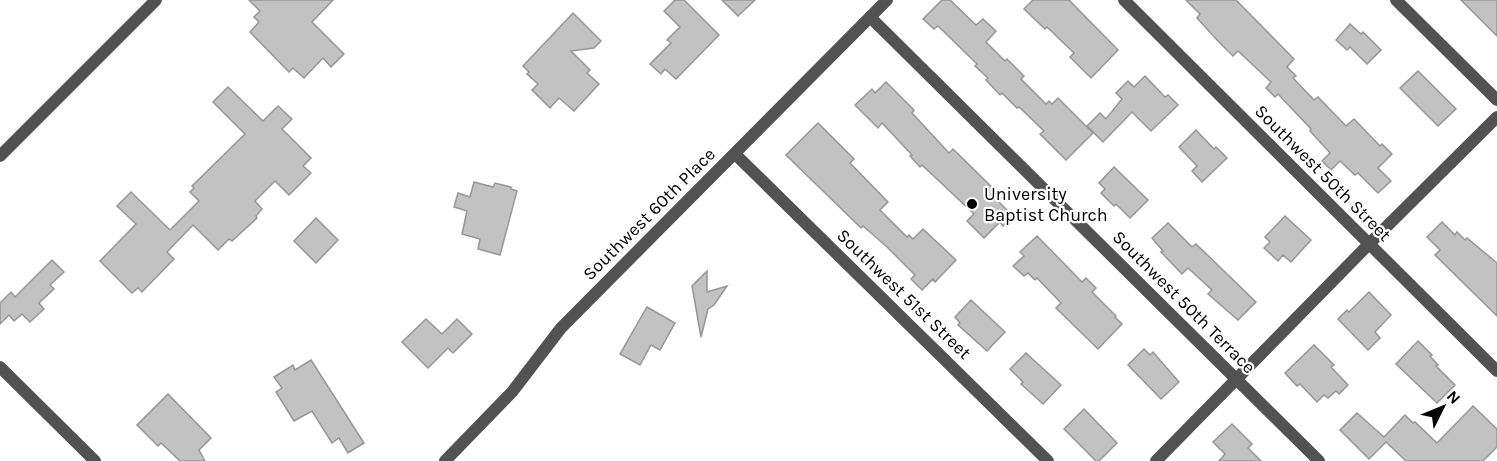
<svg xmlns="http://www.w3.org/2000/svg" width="1497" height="461" font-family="Karla,sans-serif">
<rect width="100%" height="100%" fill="#fff"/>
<g fill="#c2c2c2" stroke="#969696" stroke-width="1.5">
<polygon points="249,0 333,0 312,22 344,54 331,67 323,58 304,78 293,68 289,72 250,32 259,22 254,17 260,11"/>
<polygon points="675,0 684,0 719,35 676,79 665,69 661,74 650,64 671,43 667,40 680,27 664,11"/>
<polygon points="722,0 755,0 738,16"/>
<polygon points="942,0 950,0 976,25 983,19 996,31 986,42 1005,61 1007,59 1024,76 1021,79 1046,104 1049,101 1052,104 1058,98 1093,133 1066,160 1040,134 1044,131 1019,107 1017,108 1002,93 1000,95 986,80 988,78 975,66 977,64 938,26 934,29 923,19"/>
<polygon points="1033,0 1069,0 1118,50 1091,78 1070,57 1074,53 1047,27 1045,29 1024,9"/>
<polygon points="1186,0 1236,0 1294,59 1287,67 1296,76 1293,78 1314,100 1318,97 1346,126 1354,119 1380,146 1382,144 1392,154 1378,168 1391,181 1378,193 1358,173 1355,175 1340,161 1331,170 1322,161 1330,153 1310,131 1311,129 1278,94 1275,97 1266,88 1271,82 1238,51 1233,56 1217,40 1197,18 1200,14"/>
<polygon points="1461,0 1497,0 1497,36"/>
<polygon points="573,13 601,41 594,48 571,51 590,70 587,73 599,84 574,111 559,98 550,108 532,90 538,84 527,74 529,72 523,66"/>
<polygon points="1350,24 1361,34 1363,32 1381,50 1367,64 1350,47 1347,50 1336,40"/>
<polygon points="1418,71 1456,109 1438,126 1400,88"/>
<polygon points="1145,76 1165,97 1168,95 1178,105 1151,131 1132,112 1103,142 1087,126 1100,113 1106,119 1122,99 1116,93 1128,81 1134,87"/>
<polygon points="886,82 914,110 912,113 949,153 953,149 1002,197 998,201 1013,216 1003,226 1000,222 984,238 967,221 974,214 922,165 920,167 910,156 912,155 882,123 878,128 855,105 872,89 875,93"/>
<polygon points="228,87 263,121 278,106 292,119 282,129 311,158 303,166 311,173 289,195 275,181 255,201 262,209 256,216 257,218 232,241 229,239 218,250 193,225 167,252 174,259 142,292 138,288 132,293 100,261 136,224 117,206 131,192 170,230 199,201 190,192 194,188 192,186 245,134 213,102"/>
<polygon points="818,123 854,159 850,163 888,202 880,210 907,237 909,235 913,239 923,229 956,260 935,282 933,279 922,290 911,279 915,275 887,247 863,226 861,228 786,155"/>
<polygon points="1196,130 1214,149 1216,147 1227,158 1202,182 1192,171 1197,166 1179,147"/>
<polygon points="1114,167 1148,200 1130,218 1116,204 1114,206 1101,193 1105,189 1099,183"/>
<polygon points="474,182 493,187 495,183 511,187 511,189 517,191 500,255 478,249 480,239 462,234 467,211 454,207 458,193 470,197"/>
<polygon points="1285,216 1311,240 1291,262 1283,255 1278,261 1264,248 1270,242 1265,237"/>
<polygon points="316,218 338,240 316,263 294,241"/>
<polygon points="1442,222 1455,235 1457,232 1465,240 1467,238 1497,263 1497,316 1435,255 1440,250 1427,237"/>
<polygon points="1168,223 1192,247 1196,244 1256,302 1238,320 1208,294 1212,290 1188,268 1182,274 1161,252 1163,251 1152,238"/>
<polygon points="1037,236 1082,282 1086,278 1096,288 1092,292 1116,316 1115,317 1122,324 1098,349 1056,308 1061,303 1037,278 1035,280 1028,273 1024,276 1013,266 1024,256 1020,252"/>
<polygon points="52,260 64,272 50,285 54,289 39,303 44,309 30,322 22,314 14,321 9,315 0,324 0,303 11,292 15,297"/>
<polygon points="707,271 707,292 727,286 714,305 708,309 701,337 692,286"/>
<polygon points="1369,292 1391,315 1375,332 1380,338 1368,350 1338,319 1347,310 1349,312"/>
<polygon points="971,300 1005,332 987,351 958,325 960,323 955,317"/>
<polygon points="647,307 675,323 660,350 651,345 640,365 620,354"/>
<polygon points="426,319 442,334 457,319 472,334 453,353 448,348 428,368 402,342"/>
<polygon points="1418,341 1432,355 1430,356 1438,365 1436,366 1455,385 1437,403 1396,364"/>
<polygon points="1314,345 1334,365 1331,367 1348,385 1339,394 1336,391 1328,398 1324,395 1317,402 1300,384 1297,386 1285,373"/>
<polygon points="1144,349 1150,355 1153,352 1179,382 1161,399 1128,365"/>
<polygon points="1026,353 1061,385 1043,404 1021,384 1023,382 1010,369"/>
<polygon points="311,360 364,443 348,453 339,438 332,443 312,411 294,421 276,392 282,388 274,377 293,365 295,370"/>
<polygon points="168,394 211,438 199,450 205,461 180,461 161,443 158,446 137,425"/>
<polygon points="1473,406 1497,429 1497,447 1483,461 1406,461 1386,442 1369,459 1340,430 1357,413 1384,437 1405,415 1413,423 1415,422 1437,443"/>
<polygon points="1084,409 1117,443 1099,461 1096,461 1064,429"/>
<polygon points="1232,424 1252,444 1248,448 1261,461 1219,461 1225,454 1213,442"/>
</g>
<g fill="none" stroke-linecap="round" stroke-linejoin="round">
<g stroke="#525252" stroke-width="12">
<polyline points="1124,0 1497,371"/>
<polyline points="1396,0 1497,100"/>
<polyline points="870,17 1319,461"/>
<polyline points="735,154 1048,461"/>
<polyline points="0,367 95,461"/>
<polyline points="445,461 512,392 561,328 887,0"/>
<polyline points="1156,461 1369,244 1497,117"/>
</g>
<polyline stroke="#525252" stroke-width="12" points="0,156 156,0"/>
</g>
<circle fill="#000" stroke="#fff" stroke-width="2" cx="972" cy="204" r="6"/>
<g text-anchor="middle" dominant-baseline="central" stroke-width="4.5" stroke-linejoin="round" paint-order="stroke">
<g font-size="18" fill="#000" stroke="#fff">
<text transform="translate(1323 173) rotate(45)">Southwest 50th Street</text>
<text transform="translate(649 214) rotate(-45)">Southwest 60th Place</text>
<text transform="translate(904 294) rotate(44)">Southwest 51st Street</text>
<text transform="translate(1184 302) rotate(45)">Southwest 50th Terrace</text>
</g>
<g font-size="18" fill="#000" stroke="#fff" text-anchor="start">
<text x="984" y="194">University<tspan x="984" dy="21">Baptist Church</tspan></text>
</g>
</g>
<g transform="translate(1443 407) rotate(47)" stroke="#ffffff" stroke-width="4.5" paint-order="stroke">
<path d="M0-4.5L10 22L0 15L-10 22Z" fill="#000000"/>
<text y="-9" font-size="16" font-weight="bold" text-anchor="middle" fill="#000000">N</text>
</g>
</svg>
